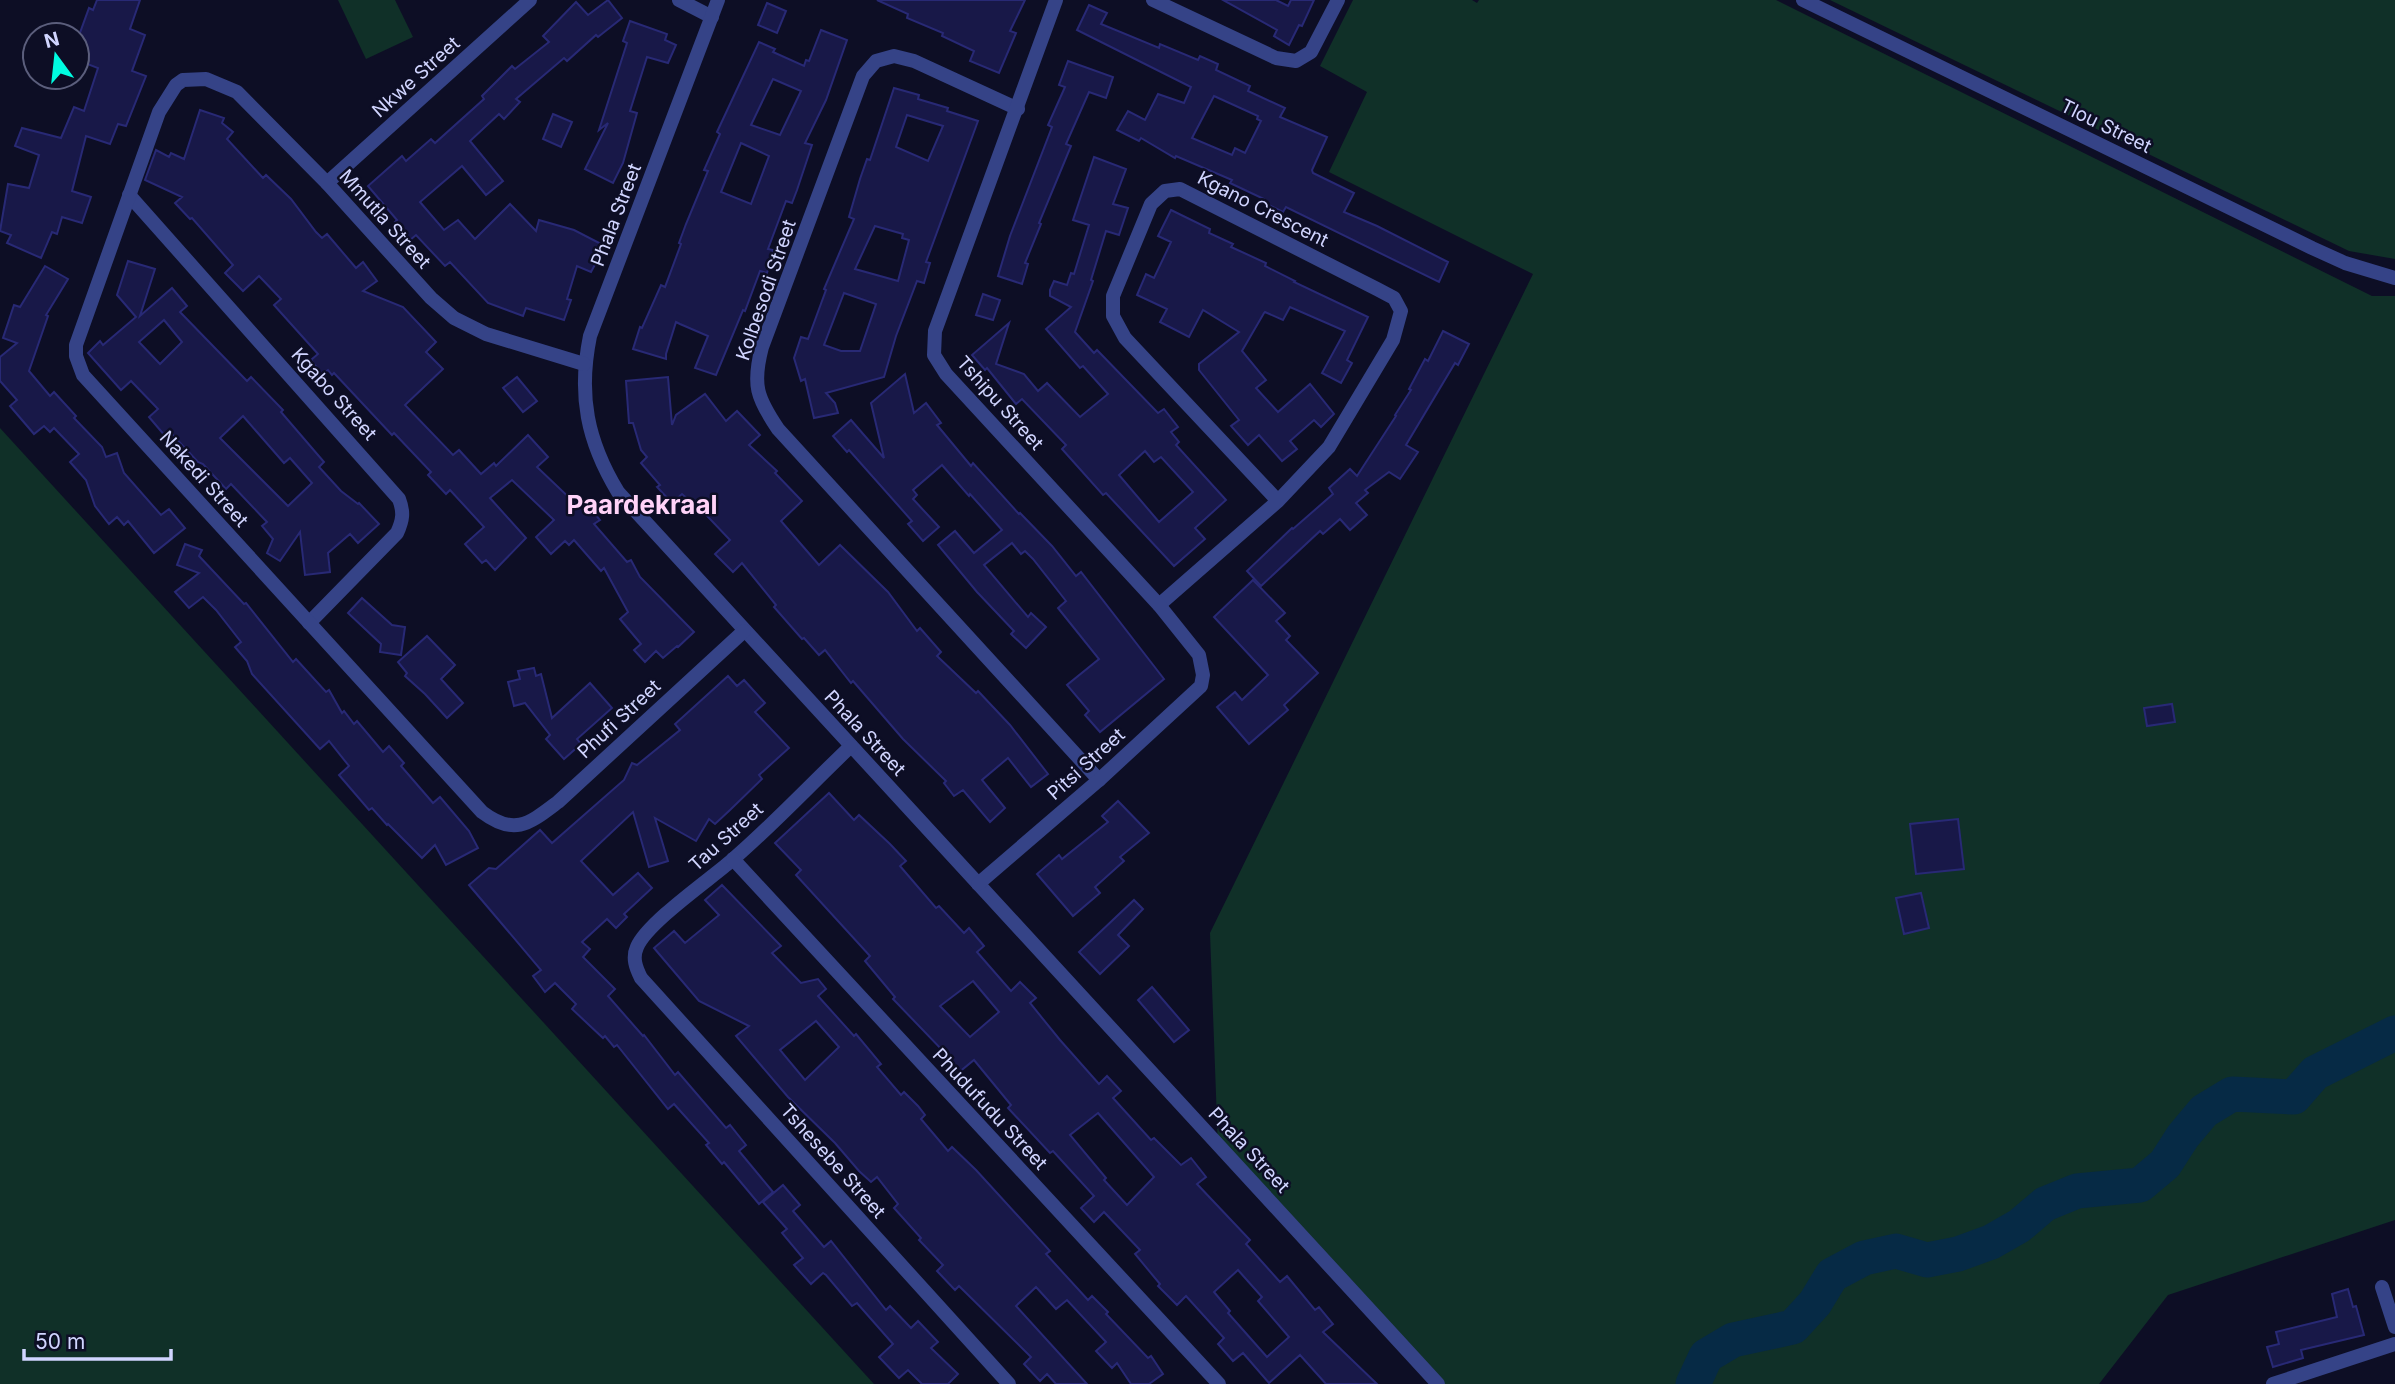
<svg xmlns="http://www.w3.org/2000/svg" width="2395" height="1384" font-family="Inter,sans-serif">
<rect width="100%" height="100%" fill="#0d0e25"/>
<g fill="#103028">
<polygon points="338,0 395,0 413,37 366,59"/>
<polygon points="1353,0 1472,0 1477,3 1479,0 1776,0 2372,296 2395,296 2395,1220 2168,1295 2099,1384 1443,1384 1218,1148 1210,933 1533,274 1329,172 1367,92 1320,66"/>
<polygon points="1830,0 2395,0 2395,259 2349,251"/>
<polygon points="0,428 874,1384 0,1384"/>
</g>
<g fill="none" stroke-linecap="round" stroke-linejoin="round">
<polyline stroke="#062a45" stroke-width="35" points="1693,1384 1706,1356 1733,1340 1793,1327 1815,1303 1832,1275 1864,1258 1896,1251 1927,1260 1958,1254 1991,1242 2019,1226 2045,1204 2077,1191 2140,1185 2165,1164 2183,1136 2204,1111 2232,1094 2294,1097 2315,1073 2395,1033"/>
</g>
<g fill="#181848" stroke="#282975" stroke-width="2" fill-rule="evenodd">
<polygon points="97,0 140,0 130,29 145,35 132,71 146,76 126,126 118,124 110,144 86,136 72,191 91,197 82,223 62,217 57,234 52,232 41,258 7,243 11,235 0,231 8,184 29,188 39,155 15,146 22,128 61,138 74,107 84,111 98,68 82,62 83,58 77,55 77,41 89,8 93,10"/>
<polygon points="608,0 622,18 598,37 596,35 567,61 564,58 516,99 520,102 504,119 499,114 470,141 503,181 486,195 462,166 420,202 444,230 458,220 475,239 510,204 536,231 539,220 574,230 605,246 591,272 577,266 567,299 571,300 564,320 526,308 523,316 488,303 450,262 445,266 416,235 410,240 395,222 397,220 368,186 402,156 406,161 431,139 435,143 484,99 482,96 512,66 515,69 549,42 543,36 576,2 588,15"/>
<polygon points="877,0 1025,0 1010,31 1016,33 999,73 970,61 974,51 942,36 943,33 907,18 908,14"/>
<polygon points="1223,0 1276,0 1288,6 1291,0 1314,0 1302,26 1299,25 1289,45 1274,36 1277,30"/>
<polygon points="767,3 786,11 777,33 758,25"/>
<path d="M1089 5 1107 13 1101 24 1159 48 1160 44 1198 60 1200 56 1218 64 1216 70 1250 86 1248 91 1285 108 1280 117 1327 137 1312 170 1313 173 1354 193 1344 212 1377 226 1448 262 1439 282 1286 207 1283 212 1263 202 1264 199 1230 183 1232 180 1176 156 1175 158 1141 138 1139 141 1117 130 1128 111 1145 120 1158 94 1184 103 1191 87 1077 30ZM1214 96 1258 116 1257 119 1261 121 1245 153 1235 148 1232 155 1192 138Z"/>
<polygon points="630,21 667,34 665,40 676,45 668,63 647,57 630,111 637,113 623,163 613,183 585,169 608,123 599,130 627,43 623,41"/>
<path d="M821 30 847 40 826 100 805 143 812 145 797 190 792 203 786 201 768 249 773 250 767 273 760 271 745 311 743 310 716 375 695 368 708 336 680 324 676 322 666 354V359L633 349 640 327 642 328 661 285 665 287 681 244 679 243 686 224 708 171 704 170 720 134 717 132 759 42 775 49 773 52 804 66 806 60 809 61ZM773 79 801 91 780 135 751 125ZM741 143 769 156 751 204 721 192Z"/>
<polygon points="1068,61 1113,77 1106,98 1089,92 1066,144 1071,146 1039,223 1041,224 1025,263 1028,264 1022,284 998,276 1010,236 1052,127 1048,125 1065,87 1059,85"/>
<path d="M894 88 919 95 918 99 948 108 947 111 978 121 926 262 930 263 924 283 917 281 896 336 884 377 826 393 835 403 838 413 814 418 805 379 801 381 794 358 801 337 808 339 826 290 824 289 854 219 849 217 860 179 867 159 870 160ZM907 115 943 126 928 161 896 147ZM875 226 903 234 902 238 909 240 898 281 855 269ZM844 293 876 304 860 351H841L824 345Z"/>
<polygon points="200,110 224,118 222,123 233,132 227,139 263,178 266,175 291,199 316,232 322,238 327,234 356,268 363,262 377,281 363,291 403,307 436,342 426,352 443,369 405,405 453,455 459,450 481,474 494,463 496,466 528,435 548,457 537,467 579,507 585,502 600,520 594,524 627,562 631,560 640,577 694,632 678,647 677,646 663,658 656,651 645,662 634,650 641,644 620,619 628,612 604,568 601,571 574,540 569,545 565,541 551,554 536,537 554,520 512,480 490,498 526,538 495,570 486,560 482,563 465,544 484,527 450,490 446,494 428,475 431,472 394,433 392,435 334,373 332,375 328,370 322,374 311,360 318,354 274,305 281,299 259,276 243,291 225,273 233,265 192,218 190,219 175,203 182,197 145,180 156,150 169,157 171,153 184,159"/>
<polygon points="553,114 572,122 561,147 543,139"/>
<path d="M1094 157 1126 169 1113 204 1128 208 1119 235 1106 231 1091 280 1093 281 1075 332 1094 353 1097 350 1158 413 1164 409 1178 427 1171 432 1179 442 1176 445 1226 500 1195 528 1205 539 1174 566 1106 493 1103 495 1062 449 1066 445 1022 399 1016 404 987 368 985 370 972 355 1009 323 996 364 1024 374 1038 391 1047 383 1080 417 1108 394 1083 366 1080 368 1046 329 1071 307 1050 296V290L1054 281 1067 285 1071 273 1074 274 1089 225 1073 220ZM1145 451 1154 462 1161 457 1193 492 1159 522 1119 475Z"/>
<polygon points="1171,210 1210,229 1209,233 1233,244 1231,247 1266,263 1265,266 1295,281 1294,282 1368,317 1347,360 1352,363 1341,383 1322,373 1345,331 1290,307 1283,320 1265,312 1264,313 1242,351 1266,380 1256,388 1278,412 1310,384 1334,414 1321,427 1314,420 1290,441 1297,449 1282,461 1259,435 1248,445 1231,426 1239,420 1199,370 1199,364 1239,332 1203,310 1189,337 1160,322 1167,309 1137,295 1146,274 1154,278 1171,242 1158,236"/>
<path d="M128 261 155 269 140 316 172 288 187 306 180 312 247 381 251 377 283 410 281 412 324 462 319 467 341 491 358 504 359 503 379 524 358 543 350 534 328 553 330 572 305 575 300 532 280 561 267 553 273 539 262 526 267 522 231 484 226 489 203 464 198 462 171 433 166 437 149 417 158 409 131 381 121 390 88 353 100 341 103 345 136 317 117 295ZM164 320 182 342 160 364 139 342ZM243 416 284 463 290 458 312 483 288 506 220 438Z"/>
<polygon points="45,266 68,279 46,315 48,316 29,371 50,396 54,392 76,416 74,418 102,447 106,457 117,453 124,473 161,515 169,509 185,528 154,553 128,521 124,525 117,517 109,524 95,506 86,480 70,462 79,454 54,428 50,432 44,426 34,434 10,406 17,400 0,381 0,357 17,343 3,338 14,305 20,307"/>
<polygon points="983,294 1000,300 993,320 976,315"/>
<polygon points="1443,331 1469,344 1458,365 1455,363 1406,445 1418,452 1400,479 1389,472 1365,490 1368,493 1356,503 1367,515 1350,530 1340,519 1323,534 1320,531 1261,586 1247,571 1292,528 1293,529 1333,494 1329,488 1350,469 1357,476 1396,416 1395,415 1411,390 1409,389 1425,359 1428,361"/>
<polygon points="905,374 914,413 926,403 941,423 937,425 971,466 973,463 1019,514 1020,513 1052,546 1076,576 1081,572 1164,679 1100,732 1085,715 1089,711 1067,685 1099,659 1058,608 1066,601 1033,559 1025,551 1021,554 1012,543 984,565 1028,617 1031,613 1046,627 1026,648 1011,634 1014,631 977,592 938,545 955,531 974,553 1002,530 970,494 969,496 942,465 913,490 917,495 913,499 939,527 923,541 908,524 912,521 849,450 847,452 833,436 851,420 884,458 871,403"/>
<polygon points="517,377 537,401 523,412 503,388"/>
<polygon points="668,377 672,425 676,415 705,394 726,421 737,411 760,435 749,445 777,471 775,473 802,501 781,521 819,565 840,545 888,592 917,631 920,628 941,652 937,656 976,693 978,691 1010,725 1048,774 1031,787 1008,758 982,780 1005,808 990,822 963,790 954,796 944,783 946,781 903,739 853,681 851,683 825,650 819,655 804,638 802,639 774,607 776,605 742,563 733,572 715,554 730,540 691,499 690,501 682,494 672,503 657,487 660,485 641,463 647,457 641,450 633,423 629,423 626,381"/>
<polygon points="185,544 202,550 199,556 244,604 246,603 293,662 296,659 326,692 329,690 342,713 344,711 354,724 357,721 383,752 389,746 404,763 401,766 433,803 440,797 469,831 478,848 446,865 435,845 422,858 388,824 387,825 372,808 369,810 339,775 349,766 329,741 320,749 252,674 247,661 235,647 241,642 216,610 203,597 189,608 175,592 199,573 177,565"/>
<polygon points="1253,580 1285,613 1276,621 1290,636 1286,640 1318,673 1284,705 1288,710 1249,744 1217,707 1235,692 1242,700 1268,675 1214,617"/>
<polygon points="362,598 392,625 405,627 401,655 380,652 381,644 348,613"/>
<polygon points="427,636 455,665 441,679 463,703 447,718 425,694 405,676 407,673 398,662"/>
<polygon points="534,668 536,676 541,674 552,718 590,683 612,708 577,739 581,744 564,759 546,739 550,735 525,703 514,706 508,682 520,679 518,671"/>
<polygon points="728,676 737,686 744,680 765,703 755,712 789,748 759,775 762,779 730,810 715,824 709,819 696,841 655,818 668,861 649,867 633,812 581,861 613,895 638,873 652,888 624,914 627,917 616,928 607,919 582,942 590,949 583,957 615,989 608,996 643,1036 644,1035 675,1075 678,1072 726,1128 730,1125 746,1145 739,1151 773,1192 759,1204 724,1162 722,1164 706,1145 709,1143 674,1104 668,1109 617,1045 614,1047 605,1036 603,1038 572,1009 576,1004 555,983 545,992 533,976 541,970 469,885 489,868 496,869 540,830 552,843 624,780 632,763 637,765 680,730 675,724"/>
<polygon points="2172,704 2175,722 2147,726 2144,708"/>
<path d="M829 793 854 820 859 815 890 844 906 861 900 866 936 908 939 906 964 933 969 928 984 946 977 952 1011 991 1020 982 1036 998 1030 1003 1060 1040 1099 1084 1107 1076 1121 1091 1113 1098 1151 1140 1154 1138 1181 1165 1191 1158 1206 1177 1197 1184 1250 1240 1246 1244 1280 1282 1287 1276 1315 1310 1319 1307 1333 1324 1323 1332 1377 1384H1326L1300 1355 1269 1383 1243 1353 1233 1361 1218 1344 1224 1338 1186 1296 1177 1305 1158 1286 1160 1284 1135 1254 1140 1250 1104 1212 1094 1222 1081 1208 1094 1196 1053 1151 1050 1153 1008 1108 1011 1105 974 1060 958 1073 945 1058 947 1055 893 999 895 997 865 961 870 956 796 875 801 870 775 843ZM973 981 999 1012 970 1037 940 1006ZM1098 1113 1154 1177 1127 1205 1104 1180 1106 1178 1070 1135ZM1238 1270 1262 1297 1258 1301 1289 1337 1267 1357 1228 1313 1230 1311 1214 1292Z"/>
<polygon points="1118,801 1149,833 1120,857 1124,861 1095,887 1100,893 1073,916 1037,874 1059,855 1062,859 1108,822 1102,816"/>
<polygon points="1958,819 1964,869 1916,874 1910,824"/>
<path d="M722 885 781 946 772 953 801 983 818 979 826 989 818 996 854 1036 856 1034 881 1064 877 1067 901 1095 904 1092 918 1106 925 1115 921 1119 948 1151 952 1147 976 1170 1050 1251 1046 1254 1088 1300 1092 1296 1108 1312 1106 1314 1148 1358 1151 1356 1163 1374 1149 1384H1131L1117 1363 1112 1368 1096 1351 1106 1342 1067 1300 1056 1309 1036 1287 1016 1306 1087 1384H1056L1047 1374 1040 1381 1024 1364 1031 1357 959 1286 955 1290 937 1271 943 1265 919 1240 921 1238 894 1208 898 1204 877 1177 871 1182 859 1171 835 1143 788 1097 736 1036 749 1026 699 1001 654 948 674 931 685 943 719 915 705 900ZM816 1021 839 1047 805 1080 780 1050Z"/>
<polygon points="1921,893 1929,928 1904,934 1896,898"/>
<polygon points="1134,900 1143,909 1118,935 1129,946 1100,974 1079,952"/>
<polygon points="1152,987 1189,1030 1174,1042 1138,1000"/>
<polygon points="783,1185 800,1205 793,1211 824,1247 831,1241 886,1310 890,1306 911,1328 918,1321 938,1342 931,1348 958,1374 948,1384 922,1384 908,1370 899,1378 879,1357 893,1344 857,1303 852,1306 826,1275 823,1273 811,1284 794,1265 803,1258 782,1233 787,1229 763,1202"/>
<polygon points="2348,1289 2353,1307 2356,1306 2364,1335 2301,1350 2303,1358 2273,1367 2267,1347 2279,1344 2276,1332 2337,1317 2332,1294"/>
</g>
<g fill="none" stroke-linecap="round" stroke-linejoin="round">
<g stroke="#354387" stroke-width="14">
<polyline points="679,0 712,17"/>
<path d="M718 0 590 336C578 395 587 441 618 492L1438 1384"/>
<polyline points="1153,0 1276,58 1296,61 1311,52 1338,0"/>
<polyline points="1803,0 2312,248 2345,263 2395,278"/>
<path d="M1018 109 914 61 894 56 876 61 863 76 762 347C752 385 757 398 778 429L1099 780"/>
<polyline points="327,183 530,0"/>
<path d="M129 195 399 499C404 512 403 520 397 533L309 623"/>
<path d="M584 364 486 334 454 318 431 298 327 183 237 92 206 79 183 80 176 85 159 112 76 345V356L83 375 482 812C515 837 530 823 558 802L744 631"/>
<polyline points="1159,605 1278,501 1329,447 1393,340 1401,311 1394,298 1377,289 1180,189 1165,191 1151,204 1113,296 1113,316 1125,338 1278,501"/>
<path d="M851 746C811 784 773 825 731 861 709 880 647 923 637 947 632 958 636 968 641 978L1009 1384"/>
<polyline points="733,859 1219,1384"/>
<polyline points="978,884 1099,780 1201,686 1203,675 1199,655 1159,605 946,374 934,355 935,331 1056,0"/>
<polyline points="2382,1287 2395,1327"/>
<polyline points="2273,1384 2395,1344"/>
</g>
</g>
<g text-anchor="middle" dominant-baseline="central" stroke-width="5" stroke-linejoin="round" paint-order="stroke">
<g font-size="19" fill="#d1d5ff" stroke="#0d0e25">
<text transform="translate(416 77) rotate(-42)">Nkwe Street</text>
<text transform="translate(2106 126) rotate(26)">Tlou Street</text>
<text transform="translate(1263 209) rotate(27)">Kgano Crescent</text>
<text transform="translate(616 215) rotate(-69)">Phala Street</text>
<text transform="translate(385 219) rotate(48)">Mmutla Street</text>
<text transform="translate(766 290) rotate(-71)">Kolbesodi Street</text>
<text transform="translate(334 394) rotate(48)">Kgabo Street</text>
<text transform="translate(1000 403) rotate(48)">Tshipu Street</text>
<text transform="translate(204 479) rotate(48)">Nakedi Street</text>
<text transform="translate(619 719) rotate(-43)">Phufi Street</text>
<text transform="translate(865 733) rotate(47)">Phala Street</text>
<text transform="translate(1086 764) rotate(-42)">Pitsi Street</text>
<text transform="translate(726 837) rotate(-42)">Tau Street</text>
<text transform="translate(990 1109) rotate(47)">Phudufudu Street</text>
<text transform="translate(1249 1150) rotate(47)">Phala Street</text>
<text transform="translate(833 1161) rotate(48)">Tshesebe Street</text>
</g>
<g font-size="26" font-weight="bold" fill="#ffd3f8" stroke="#0d0e25">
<text x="642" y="504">Paardekraal</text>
</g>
</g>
<g transform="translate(56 56) rotate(345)"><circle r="33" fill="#0d0e25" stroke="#5b5e7c" stroke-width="2"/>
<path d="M0-5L12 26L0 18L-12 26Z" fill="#00fce1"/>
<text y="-10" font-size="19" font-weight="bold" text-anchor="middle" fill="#d1d5ff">N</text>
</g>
<path d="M24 1349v10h147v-10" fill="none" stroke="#d1d5ff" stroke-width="3.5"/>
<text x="35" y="1349" font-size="21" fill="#d1d5ff" stroke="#0d0e25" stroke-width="5" paint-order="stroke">50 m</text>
</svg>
